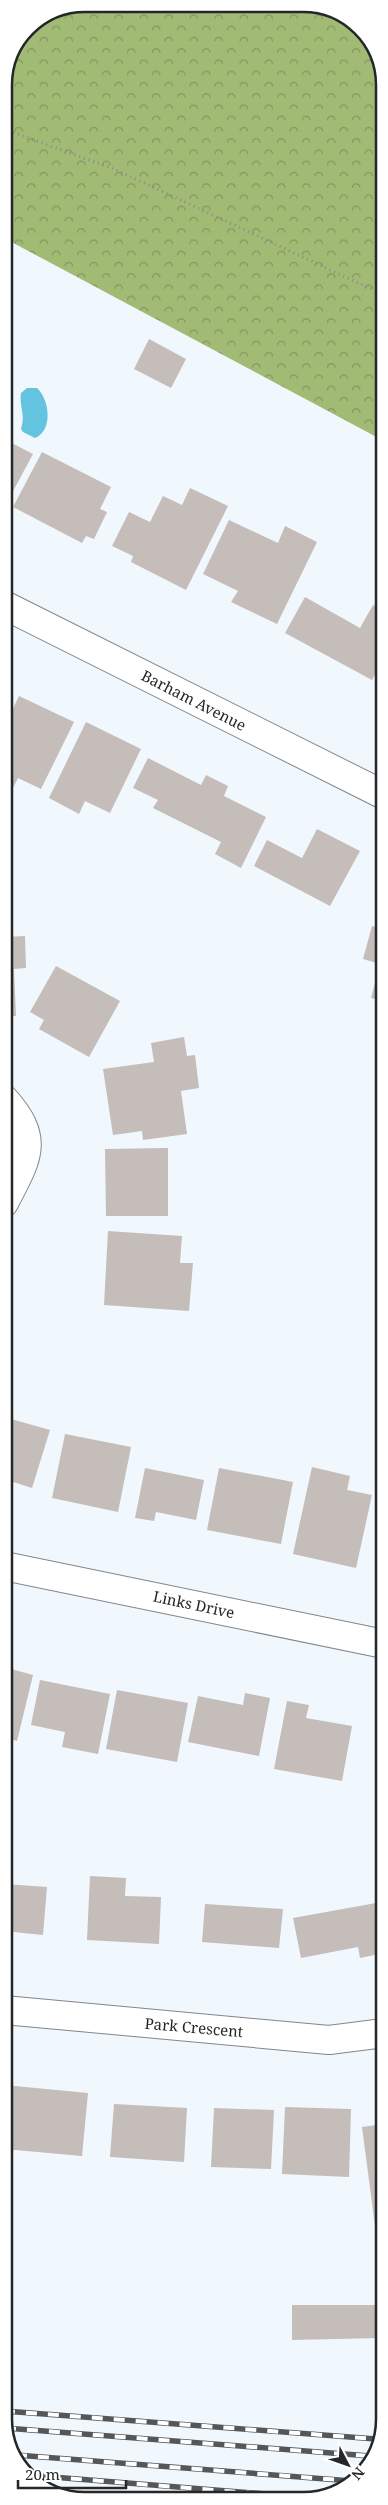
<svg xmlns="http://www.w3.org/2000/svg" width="388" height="2505" font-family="'Noto Serif',serif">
<defs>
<pattern id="grass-tufts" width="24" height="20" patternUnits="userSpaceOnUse" patternTransform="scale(1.25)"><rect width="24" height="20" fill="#b6cd90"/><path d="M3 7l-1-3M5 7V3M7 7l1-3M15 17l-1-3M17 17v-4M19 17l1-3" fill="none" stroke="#9cb07c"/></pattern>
<pattern id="forest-crowns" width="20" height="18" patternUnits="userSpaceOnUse" patternTransform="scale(1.25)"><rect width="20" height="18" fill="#a1ba74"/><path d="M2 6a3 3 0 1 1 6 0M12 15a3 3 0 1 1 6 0" fill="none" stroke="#83975f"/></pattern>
</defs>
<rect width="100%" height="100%" fill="#f0f7fd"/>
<path fill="url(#grass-tufts)" d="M4 1117C13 1135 16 1152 4 1169Z"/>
<polygon fill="url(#forest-crowns)" points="85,4 324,6 364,32 384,80 384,441 4,238 4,80 28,27"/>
<path fill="#64c4df" d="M27 388H37C50 400 53 431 35 438L23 432 21 429C26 414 19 407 21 393Z"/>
<g fill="#c5bdb9">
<polygon points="149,339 186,359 171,388 134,369"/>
<polygon points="4,439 33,454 4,508"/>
<polygon points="42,452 111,487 100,509 107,512 94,539 86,536 82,543 13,507"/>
<polygon points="190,488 228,506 186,590 131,562 133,556 112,546 129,512 150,522 163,496 182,505"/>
<polygon points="229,520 278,543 285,526 317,542 277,624 231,602 238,591 203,574"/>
<polygon points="305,597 360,628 373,605 384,611 384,658 372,680 285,633"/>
<polygon points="19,696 74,722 41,789 18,778 13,788 4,784 4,727"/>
<polygon points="383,713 384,713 384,731 379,729"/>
<polygon points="86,722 141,749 110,813 85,801 79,814 49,798"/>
<polygon points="148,758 201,785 206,775 228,786 224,796 266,817 241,868 215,854 221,842 153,808 158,800 133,788"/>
<polygon points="317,829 360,851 330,906 254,866 267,840 302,858"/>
<polygon points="384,923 384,1001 371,998 380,964 363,959 372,926 382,928"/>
<polygon points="25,936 26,968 14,969 16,1016 4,1016 4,937"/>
<polygon points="56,966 120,1001 89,1057 39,1029 44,1020 30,1012"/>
<polygon points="184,1037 187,1056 195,1055 199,1088 181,1091 187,1134 143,1140 142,1131 113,1135 103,1069 154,1062 151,1043"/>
<polygon points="168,1148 168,1216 106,1216 105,1149"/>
<polygon points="108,1231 182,1236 180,1263 193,1263 189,1311 104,1305"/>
<polygon points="4,1417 50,1430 32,1488 4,1479"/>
<polygon points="65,1434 131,1447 118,1512 52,1498"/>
<polygon points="312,1467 350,1476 347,1490 372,1495 356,1568 293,1554"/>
<polygon points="145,1468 204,1480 196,1520 156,1512 154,1521 135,1518"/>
<polygon points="219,1468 293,1482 281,1544 207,1530"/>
<polygon points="4,1667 33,1675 17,1741 4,1737"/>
<polygon points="40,1680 110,1694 98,1754 62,1747 65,1732 31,1725"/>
<polygon points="117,1690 188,1703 177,1762 106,1749"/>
<polygon points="245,1693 270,1698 259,1756 188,1742 198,1696 243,1705"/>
<polygon points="287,1701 309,1705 306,1718 352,1726 342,1781 274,1769"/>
<polygon points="90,1876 126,1878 125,1896 161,1897 159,1944 87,1940"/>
<polygon points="4,1884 47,1887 43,1935 4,1931"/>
<polygon points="376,1903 380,1921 384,1920 384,1953 360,1958 358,1947 301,1958 293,1918"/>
<polygon points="205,1904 283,1909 279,1948 202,1942"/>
<polygon points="4,2085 88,2093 82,2156 4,2149"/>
<polygon points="114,2104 187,2108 184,2162 110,2157"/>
<polygon points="285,2107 351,2109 349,2177 282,2174"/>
<polygon points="214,2108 274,2110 271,2169 211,2167"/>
<polygon points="384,2124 384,2225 375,2226 362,2127"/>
<polygon points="292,2305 379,2305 379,2338 292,2340"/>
</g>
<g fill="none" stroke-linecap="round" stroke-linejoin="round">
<g stroke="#80868c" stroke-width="30">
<g id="street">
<polyline points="4,605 384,795"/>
<path d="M4 1099C41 1140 27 1158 4 1203"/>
<polyline points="4,1566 384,1644"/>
<polyline points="4,2010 329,2040 384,2033"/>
</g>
</g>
<polyline stroke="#878c90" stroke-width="3" stroke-dasharray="1 4" stroke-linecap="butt" points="4,129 114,169 384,295"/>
<use href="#street" stroke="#fff" stroke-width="28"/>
<g stroke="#53575a" stroke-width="5.5">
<g id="rail">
<polyline points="4,2411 376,2439"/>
<polyline points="5,2428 370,2456"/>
<polyline points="16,2455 352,2481"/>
<polyline points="27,2475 315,2498"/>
</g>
</g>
<use href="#rail" stroke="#fff" stroke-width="4" stroke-dasharray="11" stroke-linecap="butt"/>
</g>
<g text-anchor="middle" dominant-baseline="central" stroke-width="4.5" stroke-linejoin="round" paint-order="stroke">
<g font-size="15" fill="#242729" stroke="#fff">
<text transform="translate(194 700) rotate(27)">Barham Avenue</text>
<text transform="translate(194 1604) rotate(12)">Links Drive</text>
<text transform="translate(194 2027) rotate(5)">Park Crescent</text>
</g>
</g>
<path d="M0 0H388V2505H0ZM85 12H303A73 73 0 0 1 376 85V2419A73 73 0 0 1 303 2492H85A73 73 0 0 1 12 2419V85A73 73 0 0 1 85 12Z" fill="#fff" fill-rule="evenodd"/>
<path fill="none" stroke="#242729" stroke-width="2.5" d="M85 12H303A73 73 0 0 1 376 85V2419A73 73 0 0 1 303 2492H85A73 73 0 0 1 12 2419V85A73 73 0 0 1 85 12Z"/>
<g transform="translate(348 2465) rotate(131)" stroke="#ffffff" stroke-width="4" paint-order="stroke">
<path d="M0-4L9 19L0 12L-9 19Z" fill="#242729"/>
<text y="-8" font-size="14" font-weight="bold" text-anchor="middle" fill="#242729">N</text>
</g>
<path d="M18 2480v8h108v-8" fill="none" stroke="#242729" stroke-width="2.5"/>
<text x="25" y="2480" font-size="15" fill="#242729" stroke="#ffffff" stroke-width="4" paint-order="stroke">20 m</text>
</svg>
